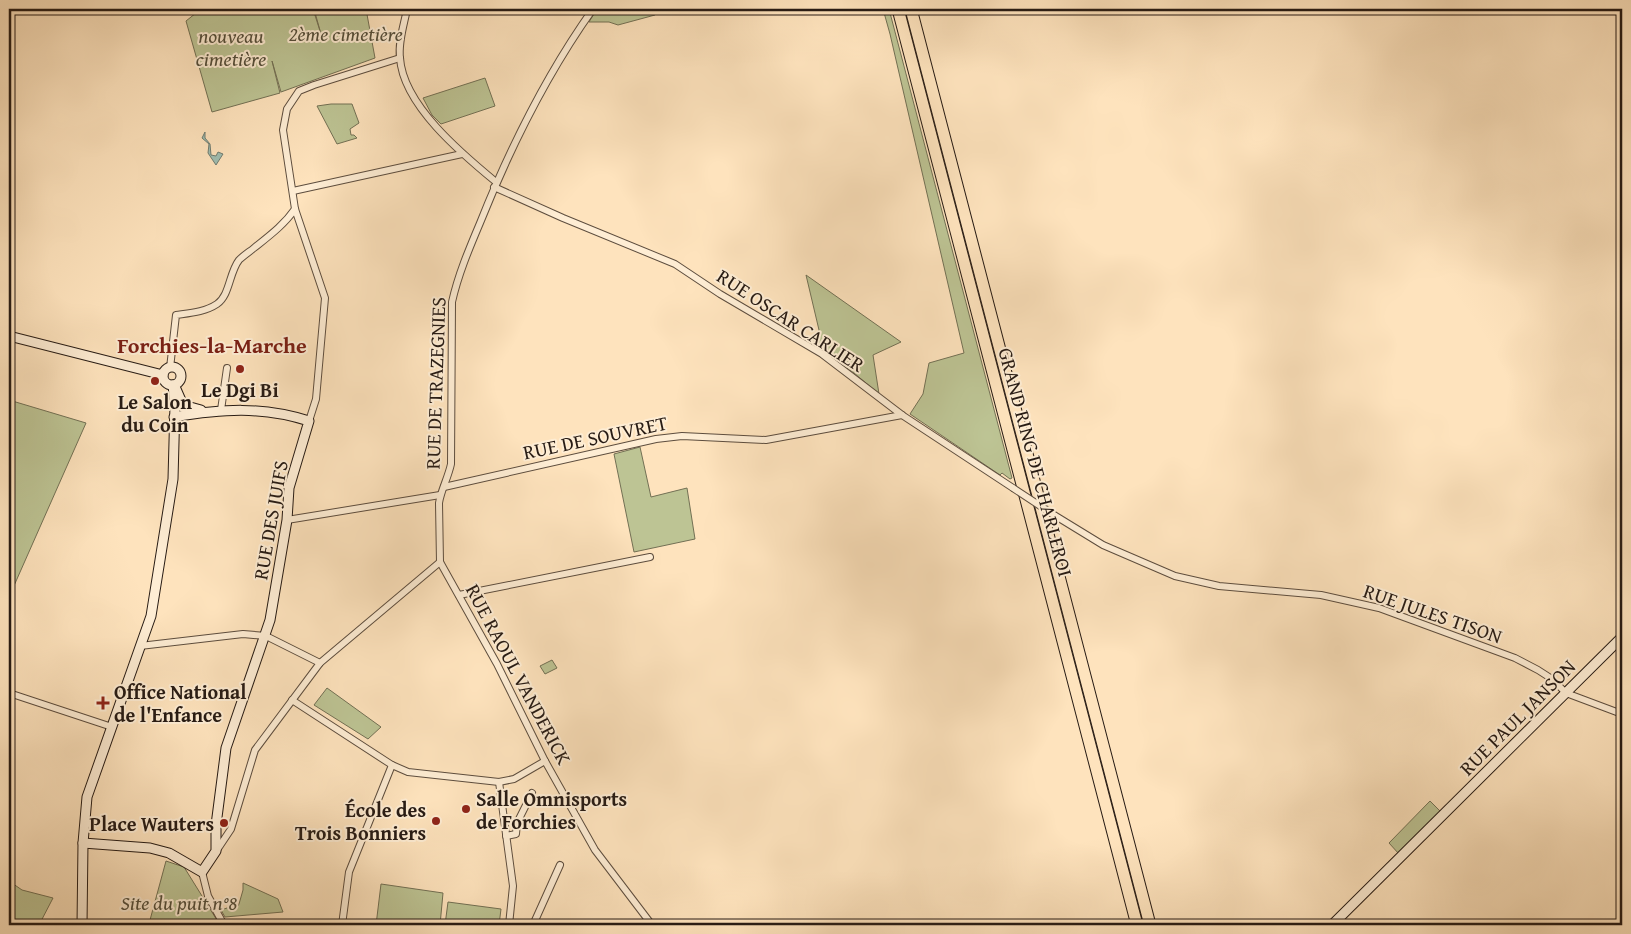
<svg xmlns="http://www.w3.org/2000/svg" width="1631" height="934" font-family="'Gentium Book Plus',serif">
<rect width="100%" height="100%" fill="#fee3bd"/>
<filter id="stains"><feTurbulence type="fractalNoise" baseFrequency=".004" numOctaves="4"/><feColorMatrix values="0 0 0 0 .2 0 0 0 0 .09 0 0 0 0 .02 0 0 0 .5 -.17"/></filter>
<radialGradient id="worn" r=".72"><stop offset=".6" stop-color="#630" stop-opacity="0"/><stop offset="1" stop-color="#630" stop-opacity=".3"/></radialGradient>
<g fill="#bdc494" stroke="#727054">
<polygon points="201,9 313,9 321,34 314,9 366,9 375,58 281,92 272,61 280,93 212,112 186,21"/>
<polygon points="597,9 653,9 655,15 618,25 609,22 589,22"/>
<polygon points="883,9 889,9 1012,478 1010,479 1002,473 1000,475 910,414 923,394 929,363 964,353 890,34"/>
<polygon points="485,78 495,106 441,124 432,115 423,98"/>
<polygon points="331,104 352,104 359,123 350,129 351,135 354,135 357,138 337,144 317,106"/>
<polygon points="806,275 901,342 873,355 879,394 854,373 811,344 819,330"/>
<polygon points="9,400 86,423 9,597"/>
<polygon points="640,447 651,497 687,488 695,539 634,552 614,454"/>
<polygon points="552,660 557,668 545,674 540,666"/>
<polygon points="327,688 381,727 368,739 314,705"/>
<polygon points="1430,801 1441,812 1399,854 1389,843"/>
<polygon points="166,861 184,867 220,925 127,925 150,920"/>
<polygon points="9,881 22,890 53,898 39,925 9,925"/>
<polygon points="243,883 278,899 283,912 225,917 221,910 230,907 232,903 238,906 239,904 243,890"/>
<polygon points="381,884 443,893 440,925 376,925"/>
<polygon points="448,902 501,909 499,925 445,925"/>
</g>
<polygon fill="#a0beb1" stroke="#707d72" points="205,132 205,138 210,144 211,155 216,156 218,152 223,154 216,165 208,153 209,144 202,138"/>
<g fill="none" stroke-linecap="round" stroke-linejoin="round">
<g stroke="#5d4d3e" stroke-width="8">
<g id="street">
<path d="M407 9C404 25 398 42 400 58 403 105 462 154 496 182"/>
<path d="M593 9C546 75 510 148 480 223 469 249 458 275 452 302L451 464C448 478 441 490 439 503L440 562 497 664 545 761 595 850 652 925"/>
<polyline points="494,187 563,218 675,264 720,294 822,354 902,415 1013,488"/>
<polyline points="293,191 462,154"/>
<path d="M170 368 176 315C190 313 205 312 217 304 230 295 229 273 239 260 243 256 249 252 254 248 269 236 284 225 295 209"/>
<polyline points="221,410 227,368"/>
<polyline points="309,421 316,399 325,298 295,209 283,130 287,109 299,91 314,85 400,58"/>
<polyline points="444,487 656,439 682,436 766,440 902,415"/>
<polyline points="1054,515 1103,545 1175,576 1219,586 1321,595 1379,608 1515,658 1538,670 1552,679 1566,693 1622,714"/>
<polyline points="287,520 440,495"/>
<polyline points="459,595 650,557"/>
<polyline points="140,646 243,634 266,636 320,663"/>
<polyline points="9,693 112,727"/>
<polyline points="292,700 392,765 408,772 499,782 514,779 545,761"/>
<polyline points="499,782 513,886 509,925"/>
<polyline points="506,836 516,834 517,823 532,793"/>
<polyline points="217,850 231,829 255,750 320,663 440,562"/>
<polyline points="202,872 208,896 224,925"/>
<polyline points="342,925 349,872 392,765"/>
<polyline points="533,925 560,865"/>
</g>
</g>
<g stroke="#271b14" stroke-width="11">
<g id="secondary">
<polyline points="9,336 163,375"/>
<circle cx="172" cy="376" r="9"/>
<polyline points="176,389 183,405 201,410"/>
<path d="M83 843 150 848 169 853 202 872 216 851V825L226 748 270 620 287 520 289 488 309 421C262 406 222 409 174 417"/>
<polyline points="82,925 83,843 87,797 151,616 173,479 175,405 173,385"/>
<polyline points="1332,925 1622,637"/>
</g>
</g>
<g stroke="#271b14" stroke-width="13">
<g id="highway">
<polyline points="898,9 1137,925"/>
<polyline points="911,9 1150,925"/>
</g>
</g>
<use href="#street" stroke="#feedd4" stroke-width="6"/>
<use href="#secondary" stroke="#feedd4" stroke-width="9"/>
<use href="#highway" stroke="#fee3bd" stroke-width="11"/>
<g stroke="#5d4d3e" stroke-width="8" stroke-linecap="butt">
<polyline id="street-bridge" points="1013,488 1054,515"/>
</g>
<use href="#street-bridge" stroke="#feedd4" stroke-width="6"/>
</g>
<g fill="#8f2418" stroke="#feedd4" stroke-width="2">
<circle cx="240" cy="369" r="5"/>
<circle cx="155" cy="381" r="5"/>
<path d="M100.5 695.5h5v5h5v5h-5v5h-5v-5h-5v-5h5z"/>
<circle cx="466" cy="809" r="5"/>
<circle cx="436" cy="821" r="5"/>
<circle cx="224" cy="823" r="5"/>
</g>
<g text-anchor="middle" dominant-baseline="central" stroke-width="4" stroke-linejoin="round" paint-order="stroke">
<g font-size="20" font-style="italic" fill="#544e3a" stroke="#feedd4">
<text x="346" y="33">2ème cimetière</text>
<text x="231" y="35">nouveau<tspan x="231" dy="23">cimetière</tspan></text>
<text x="179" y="902">Site du puit n°8</text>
</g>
<g font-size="20" fill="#271b14" stroke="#feedd4">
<text transform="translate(791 320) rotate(33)">RUE OSCAR CARLIER</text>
<text transform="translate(435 383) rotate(-88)">RUE DE TRAZEGNIES</text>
<text transform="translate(595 437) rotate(-12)">RUE DE SOUVRET</text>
<text transform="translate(1036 462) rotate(75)">GRAND RING DE CHARLEROI</text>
<text transform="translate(270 520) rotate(-80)">RUE DES JUIFS</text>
<text transform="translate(1433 613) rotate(19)">RUE JULES TISON</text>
<text transform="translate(519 674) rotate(62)">RUE RAOUL VANDERICK</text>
<text transform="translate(1517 717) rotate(-45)">RUE PAUL JANSON</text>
</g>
<g font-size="20" font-weight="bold" fill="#271b14" stroke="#feedd4">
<text x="240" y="389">Le Dgi Bi</text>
<text x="155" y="401">Le Salon<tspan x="155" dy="23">du Coin</tspan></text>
<text x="114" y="691" text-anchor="start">Office National<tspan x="114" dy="23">de l'Enfance</tspan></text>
<text x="476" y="798" text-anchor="start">Salle Omnisports<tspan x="476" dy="23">de Forchies</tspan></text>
<text x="426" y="809" text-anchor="end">École des<tspan x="426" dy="23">Trois Bonniers</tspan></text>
<text x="214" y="823" text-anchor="end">Place Wauters</text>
</g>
<g font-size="22" font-weight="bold" fill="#7a1f14" stroke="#feedd4">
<text x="212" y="345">Forchies-la-Marche</text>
</g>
</g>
<rect width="1631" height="934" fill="none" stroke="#fee3bd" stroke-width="30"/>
<rect x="10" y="10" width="1611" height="914" fill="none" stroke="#271b14" stroke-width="2.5"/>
<rect x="15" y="15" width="1601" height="904" fill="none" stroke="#271b14"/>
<rect width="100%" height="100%" filter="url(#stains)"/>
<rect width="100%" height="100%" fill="url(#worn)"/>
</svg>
